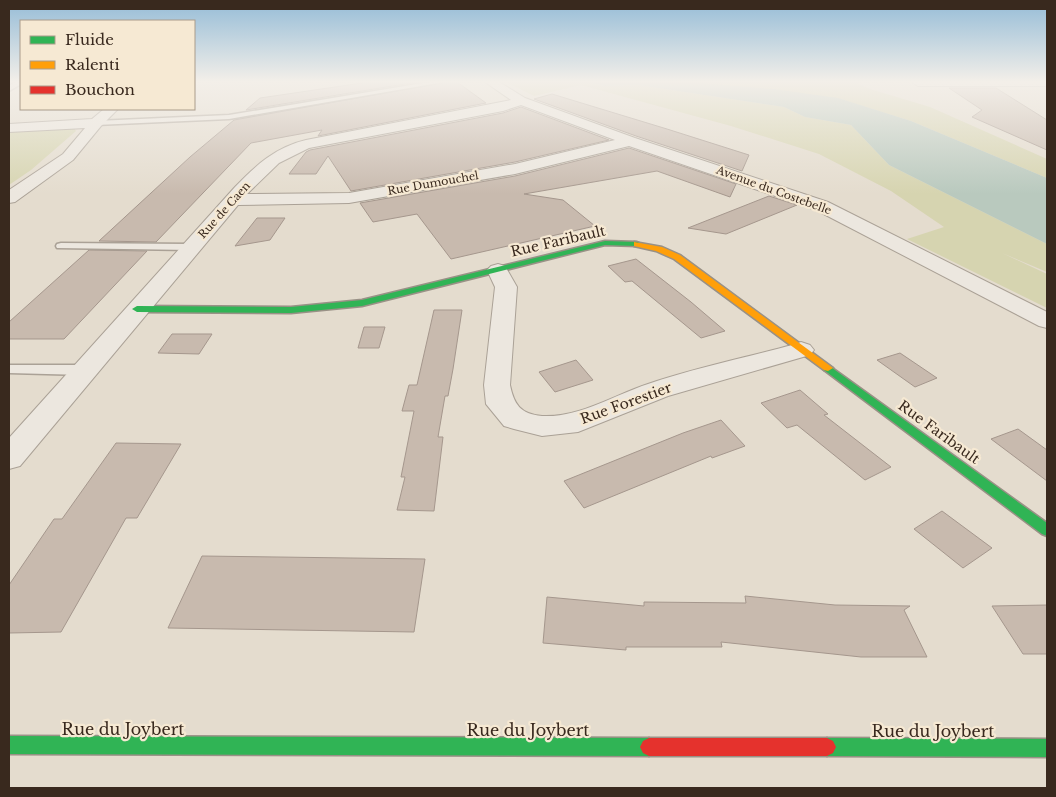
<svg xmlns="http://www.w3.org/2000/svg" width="1056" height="797" font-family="'Libre Baskerville',serif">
<rect width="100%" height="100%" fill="#e4dcce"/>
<g fill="#d6d4b0">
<polygon points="506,82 588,82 605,86 639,85 784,107 805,117 851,125 889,165 1047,244 1047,272 1002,253 1047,274 1047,308 907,239 944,227 891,191 819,154 731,126 581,85 534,96"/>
<polygon points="685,82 855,82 870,89 930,107 1047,159 1047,178 911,121 840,99"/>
<polygon points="67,128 74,128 76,131 31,170 9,185 9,131"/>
</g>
<polygon fill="#b9c9be" points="588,82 685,82 773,89 838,98 911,121 1047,178 1047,244 889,165 851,125 805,117 784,107 639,85 605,86"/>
<g fill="#c8baae" stroke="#a5978d">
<polygon points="369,82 417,82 246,110 260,98"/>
<polygon points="446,82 457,82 486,103 318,136 322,130 251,143 156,242 99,241 190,157 234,120"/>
<polygon points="949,88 996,88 1047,120 1047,150 972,117 982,110"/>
<polygon points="552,94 667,129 749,155 742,171 636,136 534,99"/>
<polygon points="521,107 609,140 515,162 351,191 328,156 316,174 289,174 306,152 310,150 503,113"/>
<polygon points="629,148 736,184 730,197 657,171 524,194 563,200 595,226 451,259 417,214 373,222 360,203 515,176"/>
<polygon points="769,196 797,205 726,234 688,228"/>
<polygon points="257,218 285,218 270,240 235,246"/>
<polygon points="89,250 147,251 64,339 9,339 9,322"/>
<polygon points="636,259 691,302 725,331 701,338 632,281 625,282 608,266"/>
<polygon points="434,310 462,310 453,369 448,396 445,396 438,437 443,437 434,511 397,510 405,477 401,477 414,411 402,411 409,385 417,385"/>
<polygon points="364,327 385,327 379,348 358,348"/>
<polygon points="172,334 212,334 199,354 158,353"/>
<polygon points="900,353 937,378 915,387 877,360"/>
<polygon points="576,360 593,380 555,392 539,372"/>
<polygon points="800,390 828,414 824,415 891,467 865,480 797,425 787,428 761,403"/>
<polygon points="721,420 745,446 712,458 711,456 584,508 564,481 683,433"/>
<polygon points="1018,429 1047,450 1047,481 991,439"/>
<polygon points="116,443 181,444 137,518 126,518 61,632 9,633 9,585 54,519 62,519"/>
<polygon points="942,511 992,548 963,568 914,529"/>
<polygon points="202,556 425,559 414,632 168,628"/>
<polygon points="745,596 835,605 910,606 904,610 927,657 861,657 721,642 722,647 626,647 626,650 543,643 547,597 644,606 644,602 746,603"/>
<polygon points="1047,605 1047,654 1023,654 992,606"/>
</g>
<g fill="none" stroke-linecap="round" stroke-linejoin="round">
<g stroke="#aaa196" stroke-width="3">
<g id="lane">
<polygon points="15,82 21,82 21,84 9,91 9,86"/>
<polygon points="429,82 444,82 229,119 96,125 92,123 96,121 229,115"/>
<polygon points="61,243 191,244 196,247 191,250 57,248 56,246 57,244"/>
<polygon points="9,365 84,365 89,367 91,370 89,373 84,375 9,373"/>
</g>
</g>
<g stroke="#aaa196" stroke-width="2">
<g id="street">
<path d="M485 82H499L525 98 635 138 828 202 1047 312V328L1039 326 816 210 629 146 515 174 349 203 238 205 20 466 9 469V438L235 187C256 165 276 147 306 140L511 100ZM521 105 615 140 515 164 349 193 247 194 279 163 309 148 503 111Z"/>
<polygon points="912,82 1047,82 1047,86 918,86"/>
<polygon points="104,109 118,109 101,126 73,160 15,202 9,203 9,190 63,154 85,128 9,132 9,124 92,119"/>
<path d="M498 264 505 266 517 287 510 385C514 404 520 414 542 416 579 418 614 395 648 384 695 368 744 358 792 345L801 342 810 345 814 350 810 355 668 396 578 432 542 436 514 429 504 426 486 404 484 385 495 287 487 270 491 266Z"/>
</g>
</g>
<g stroke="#999186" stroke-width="3">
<g id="fast">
<polygon points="605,241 637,242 641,244 637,246 605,245 362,306 291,313 137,312 132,309 137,306 291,307 362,300"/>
<polygon points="828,365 1047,523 1047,536 1042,534 824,370 823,368 824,366"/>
<polygon points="9,736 649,738 655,741 658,747 655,753 649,756 9,754"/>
<polygon points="827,738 1047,739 1047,757 827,756 821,753 818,747 821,741"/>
</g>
</g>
<g stroke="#999186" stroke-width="3">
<polygon id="slow" points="634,242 662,247 680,255 833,368 828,371 824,370 674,259 656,251 634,246"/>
</g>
<g stroke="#999186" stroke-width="3">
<polygon id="jam" points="649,738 827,738 833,741 836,747 833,753 827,756 649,756 643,753 640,747 643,741"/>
</g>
<use href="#lane" fill="#ece7df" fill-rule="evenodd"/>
<use href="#street" fill="#ece7df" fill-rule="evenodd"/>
<use href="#fast" fill="#30b455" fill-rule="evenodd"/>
<use href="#slow" fill="#ff9f0a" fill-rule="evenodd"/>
<use href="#jam" fill="#e5322d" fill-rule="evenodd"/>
</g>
<linearGradient id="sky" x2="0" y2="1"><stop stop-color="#95bcd7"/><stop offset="0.42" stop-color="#f3efe9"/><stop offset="1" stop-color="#f3efe9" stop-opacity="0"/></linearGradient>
<rect width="1056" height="194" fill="url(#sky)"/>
<g text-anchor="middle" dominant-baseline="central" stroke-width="4.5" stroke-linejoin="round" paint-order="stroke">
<g font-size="11" fill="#39291e" stroke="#f6e9d3">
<text transform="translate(433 183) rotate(-10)">Rue Dumouchel</text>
<text transform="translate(774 190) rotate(20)">Avenue du Costebelle</text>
<text transform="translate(224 210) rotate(-48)">Rue de Caen</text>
</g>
<g font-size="14" fill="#39291e" stroke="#f6e9d3">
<text transform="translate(558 241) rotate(-13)">Rue Faribault</text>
<text transform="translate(626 403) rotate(-20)">Rue Forestier</text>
<text transform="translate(939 432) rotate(36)">Rue Faribault</text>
</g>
<g font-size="16" fill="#39291e" stroke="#f6e9d3">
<text x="123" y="729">Rue du Joybert</text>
<text x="528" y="730">Rue du Joybert</text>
<text x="933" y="731">Rue du Joybert</text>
</g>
</g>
<rect width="1056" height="797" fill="none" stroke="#39291e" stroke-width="20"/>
<rect x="20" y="20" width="175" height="90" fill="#f6e9d3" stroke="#aa9c8b"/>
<rect x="30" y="36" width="25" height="8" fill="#30b455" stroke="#aa9c8b"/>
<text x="65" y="45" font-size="15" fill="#39291e">Fluide</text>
<rect x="30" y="61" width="25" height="8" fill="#ff9f0a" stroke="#aa9c8b"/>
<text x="65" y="70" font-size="15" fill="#39291e">Ralenti</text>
<rect x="30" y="86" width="25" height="8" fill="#e5322d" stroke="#aa9c8b"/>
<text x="65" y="95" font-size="15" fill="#39291e">Bouchon</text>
</svg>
